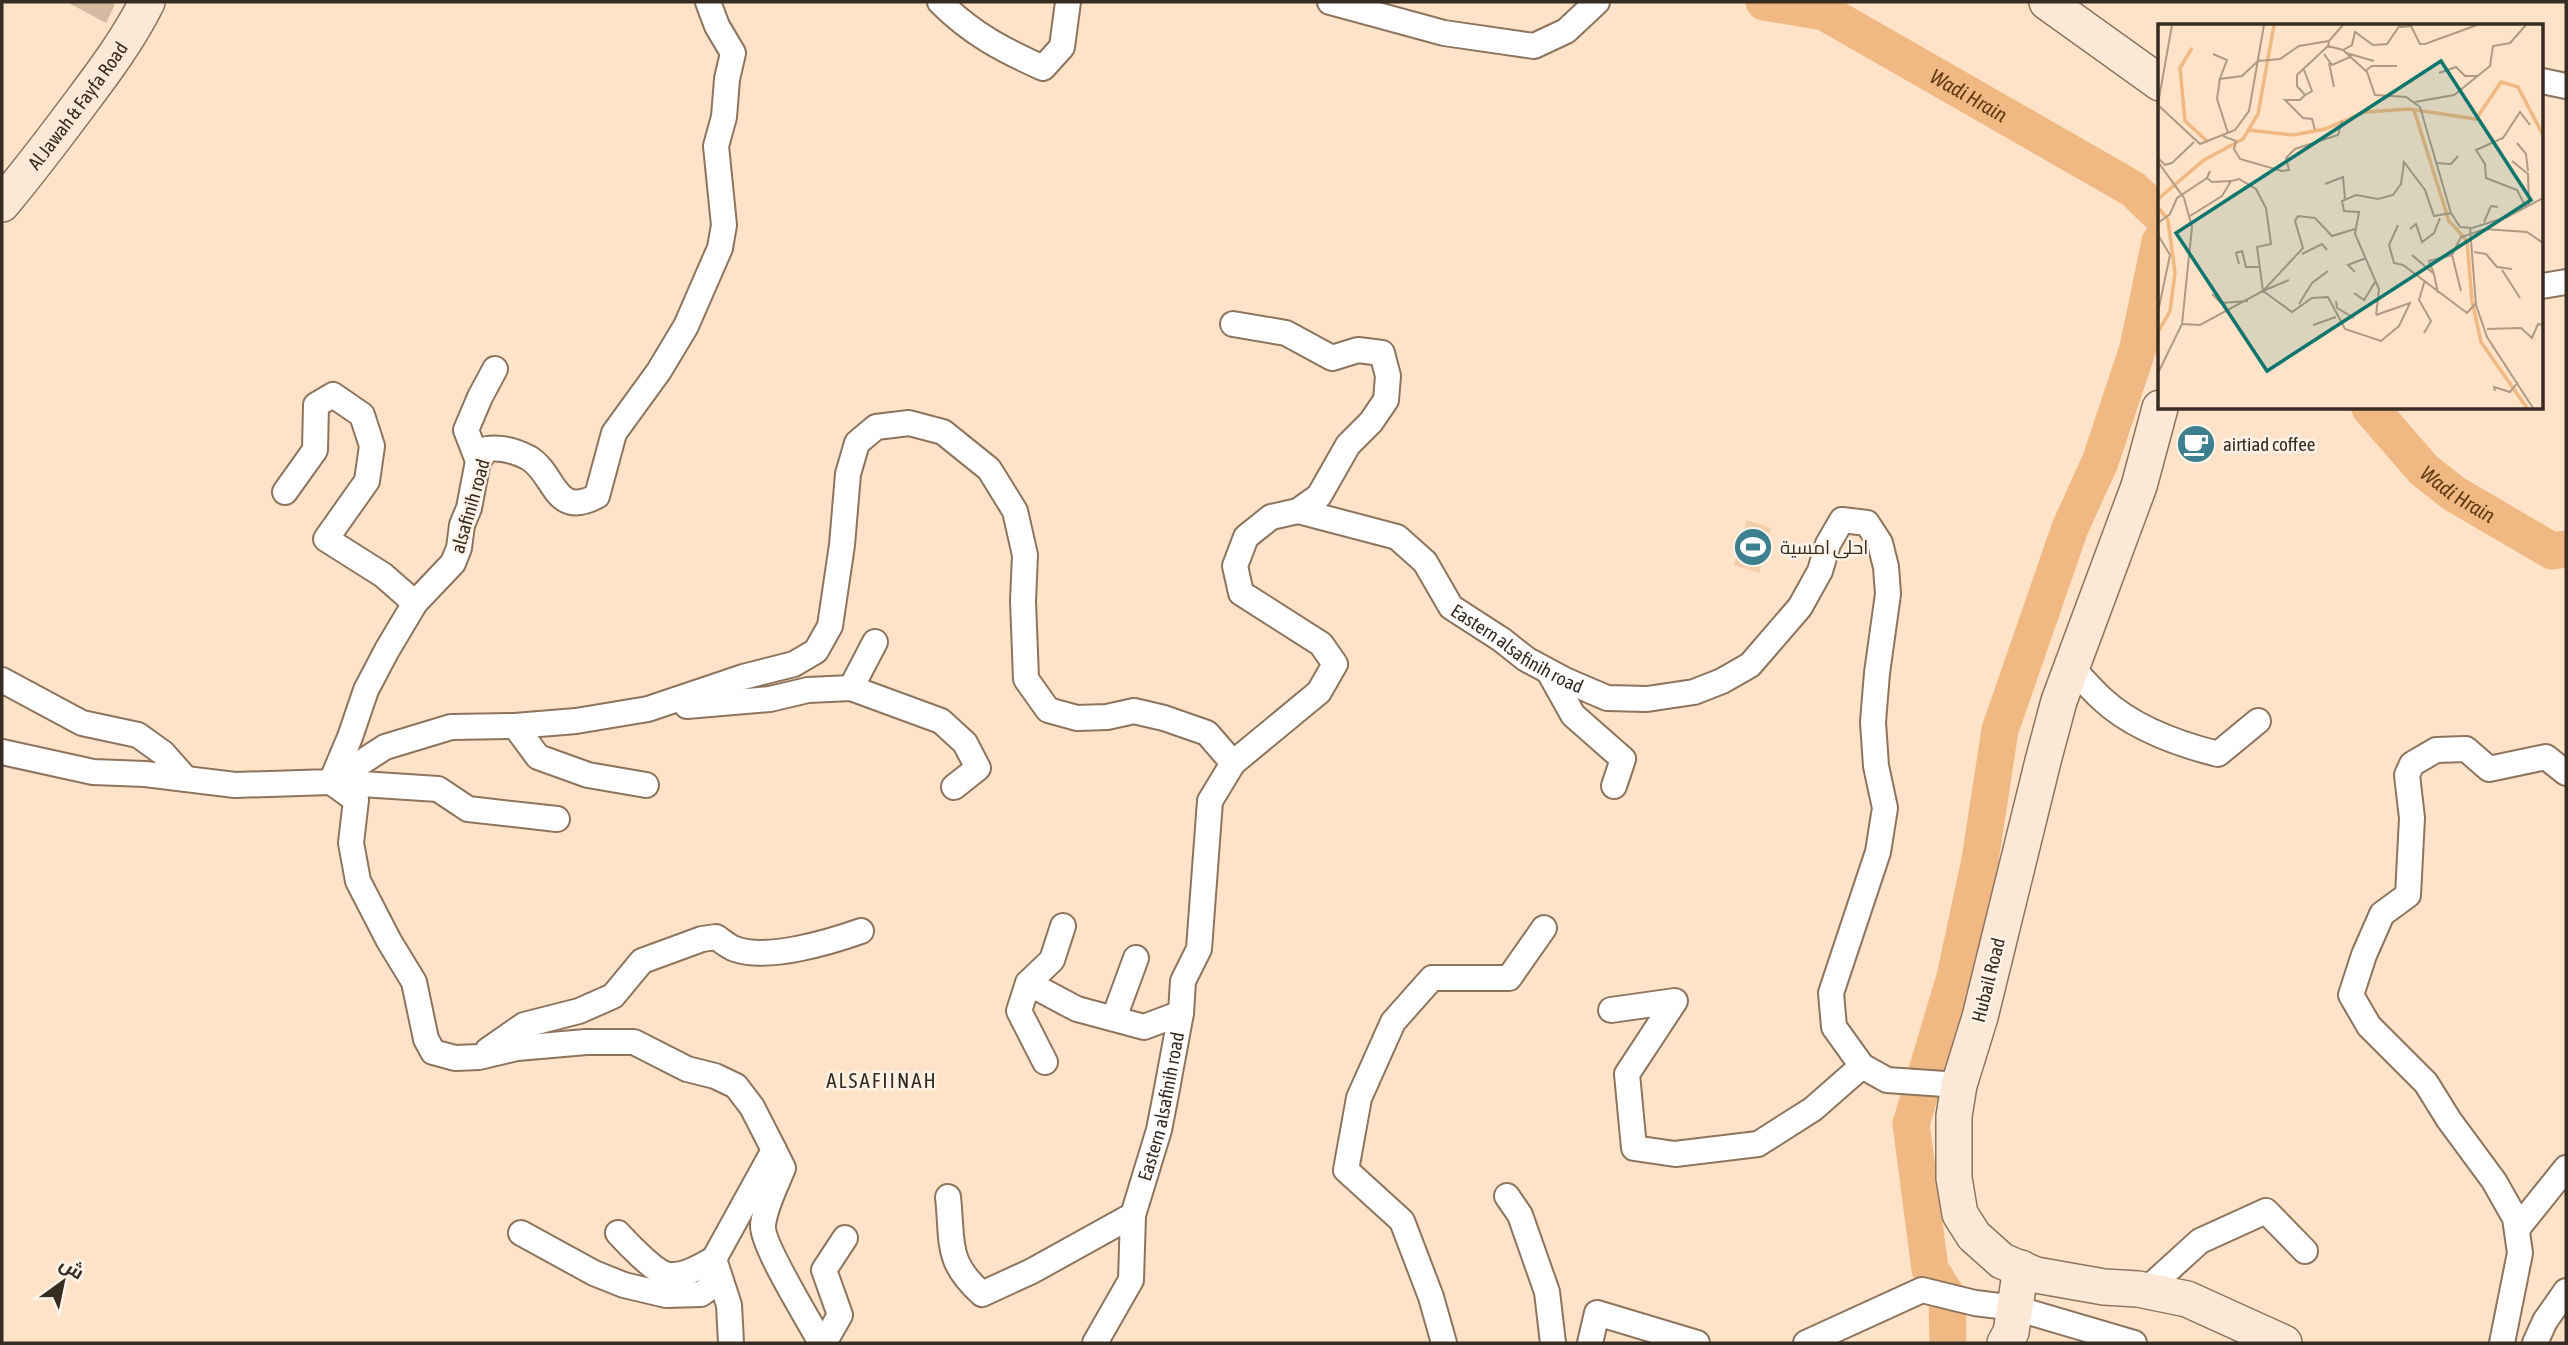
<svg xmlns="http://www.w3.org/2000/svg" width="2568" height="1345" font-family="'Asap Condensed',Cairo,sans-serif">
<rect width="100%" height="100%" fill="#ffe3c9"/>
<polygon fill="#f4cda9" points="1747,520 1771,528 1759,573 1734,565"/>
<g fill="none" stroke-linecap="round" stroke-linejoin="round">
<g stroke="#f0b882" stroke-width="37">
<path id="s1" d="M1764 2 1824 12 2133 189 2160 215"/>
<path id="s2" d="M2370 408 2424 470 2453 493 2552 551 2566 549"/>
<polyline points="1948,1343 1947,1296 1930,1269 1911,1124 1955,977 1980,860 2000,730 2070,528 2100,462 2138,348 2160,242"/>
</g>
</g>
<polygon fill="#d5b9a1" points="67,2 116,2 106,23"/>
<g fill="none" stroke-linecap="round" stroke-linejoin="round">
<g stroke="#8d745d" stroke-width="28">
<g id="street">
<path d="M940 2C972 34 1003 50 1043 68L1062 47 1068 2"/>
<polyline points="1330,2 1444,33 1534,46 1566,31 1597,2"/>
<polyline points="2542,81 2566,86"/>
<polyline points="2542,286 2566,282"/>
<polyline points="1233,324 1286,333 1332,358 1358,350 1382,353 1388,376 1386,400 1371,422 1348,445 1319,496 1298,511"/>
<polyline points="478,461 466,430 480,397 495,369"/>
<polyline points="285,492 315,450 316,405 333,395 362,415 372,446 367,481 326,539 383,575 415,603"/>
<path d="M2072 668C2082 678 2091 689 2102 699 2133 728 2178 744 2218 754L2258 721"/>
<polyline points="1549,672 1573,715 1623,759 1614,786"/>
<polyline points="2,680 82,723 138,735 163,753 186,779"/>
<polyline points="851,688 875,642"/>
<polyline points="687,706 770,699 808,690 851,688 941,721 965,743 978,768 954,787"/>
<polyline points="515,726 538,757 588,775 646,785"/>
<path d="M2 752 93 772 145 774 235 785 331 782 350 737 366 690 387 650 415 603 453 563 459 548 462 525 469 508 478 461 487 449C501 447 516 451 529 458 556 475 554 519 597 496L614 433 659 371 686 326 720 248 724 225 716 146 724 117 727 79 733 53 717 26 708 2"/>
<polyline points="331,782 385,747 451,727 515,726 576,721 648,709 743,677 794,664 816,651 830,626 842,545 848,474 857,443 876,427 909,423 943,432 989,469 1015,511 1025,555 1023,601 1026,679 1048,710 1077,718 1107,717 1134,711 1164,718 1207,733 1233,763"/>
<polyline points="331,782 356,800 351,843 358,881 389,941 414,982 426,1039 433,1052 455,1058 479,1057 517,1048 586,1042 634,1042 687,1069 715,1076 736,1086 752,1107 774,1150 714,1259 729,1305 731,1343"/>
<polyline points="331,782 438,789 468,809 557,819"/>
<polyline points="1028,983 1052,960 1063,926"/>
<polyline points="1611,1010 1675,1001 1627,1074 1634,1148 1675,1154 1758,1144 1813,1109 1862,1066"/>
<polyline points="1114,1018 1136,958"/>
<path d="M488 1050 524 1025 579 1011 613 996 642 961 702 939 716 937C722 941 729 947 735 949 767 961 830 942 861 931"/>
<polyline points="1045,1062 1019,1011 1028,983 1077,1009 1144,1027 1181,1013"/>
<path d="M774 1150 783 1168C776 1186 765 1206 763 1225 761 1244 810 1322 821 1343"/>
<polyline points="1507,1196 1520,1215 1547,1292 1553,1343"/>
<path d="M948 1197C953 1243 945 1261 982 1294L1032 1271 1133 1215"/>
<polyline points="2517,1229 2566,1168"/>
<polyline points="521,1233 594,1273 624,1285 666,1295 701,1294 719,1281"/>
<path d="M618 1233C627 1243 653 1270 665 1274 682 1279 700 1266 714 1259"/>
<polyline points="2145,1291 2200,1241 2266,1211 2305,1251"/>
<polyline points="824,1343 840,1315 824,1270 845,1238"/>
<path id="s3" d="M1095 1343 1131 1280 1133 1215 1159 1130 1166 1094 1181 1013 1183 981 1199 949 1210 801 1233 763 1319 692 1335 664 1321 644 1241 593 1235 566 1246 537 1271 517 1298 511 1397 537 1425 562 1451 607 1502 640 1526 659 1565 680 1607 698 1647 699 1694 692 1722 681 1750 665 1800 607 1820 571 1828 544 1842 520 1867 523 1880 543 1886 567 1888 594 1877 673 1873 722 1876 766 1885 808 1878 852 1831 993 1834 1027 1862 1066 1887 1080 1959 1085"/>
<polyline points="1444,1343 1431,1297 1402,1221 1346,1170 1359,1098 1393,1022 1432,978 1509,978 1544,928"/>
<polyline points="1590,1343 1597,1313 1697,1343"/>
<polyline points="1806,1343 1922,1290 1975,1303 2015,1308 2134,1343"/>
<polyline points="2502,1343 2520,1253 2515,1218 2494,1181 2449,1120 2426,1083 2369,1026 2351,995 2364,955 2382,914 2408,895 2412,818 2407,775 2412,764 2436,750 2466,749 2489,769 2546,757 2566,773"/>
<polyline points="2535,1343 2545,1321 2566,1291"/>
</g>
</g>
<g stroke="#8d745d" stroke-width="38">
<g id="secondary">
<polyline points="2047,2 2160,83"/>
<path id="s4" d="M2 204C30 170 56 136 82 101 106 69 129 38 147 2"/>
<polyline points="2160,408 2139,486 2059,701 2043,761 1980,1017 1959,1085 1954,1116 1954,1178 1960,1214 1974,1236 2002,1261 2036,1275 2104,1287 2138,1289 2187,1299 2284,1343"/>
<polyline points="2005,1343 2011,1332 2021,1268"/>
</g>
</g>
<use href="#street" stroke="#fff" stroke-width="24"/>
<use href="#secondary" stroke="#fbe8d6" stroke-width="35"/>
</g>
<defs>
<g id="cafe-disc" transform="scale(2.0125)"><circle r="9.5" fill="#3c808f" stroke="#fff3e9"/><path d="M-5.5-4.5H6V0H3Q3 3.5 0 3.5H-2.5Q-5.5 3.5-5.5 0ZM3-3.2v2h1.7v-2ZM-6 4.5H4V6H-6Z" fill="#fff"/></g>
<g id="stadium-disc" transform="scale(2.0125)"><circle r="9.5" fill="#3c808f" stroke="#fff3e9"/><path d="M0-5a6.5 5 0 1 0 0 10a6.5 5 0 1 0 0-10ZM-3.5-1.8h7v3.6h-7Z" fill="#fff"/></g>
</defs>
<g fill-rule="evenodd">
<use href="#cafe-disc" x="2196" y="444"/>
<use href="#stadium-disc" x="1753" y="547"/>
</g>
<g text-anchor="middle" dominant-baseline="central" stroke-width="5" stroke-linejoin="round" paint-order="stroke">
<g font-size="19" fill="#372c22" stroke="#fff3e9">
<text stroke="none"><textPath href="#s4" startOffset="124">Al Jawah &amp; Fayfa Road</textPath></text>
<text transform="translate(470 506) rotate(-74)">alsafinih road</text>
<text stroke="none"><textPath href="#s3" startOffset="1258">Eastern alsafinih road</textPath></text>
<text transform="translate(1988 980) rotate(-76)">Hubail Road</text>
<text stroke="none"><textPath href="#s3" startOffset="250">Eastern alsafinih road</textPath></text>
</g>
<g font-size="19" fill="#372c22" stroke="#fff3e9" text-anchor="start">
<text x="2223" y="444">airtiad coffee</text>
<text x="1780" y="547">احلى امسية</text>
</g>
<g font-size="21" font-style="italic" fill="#5f3a11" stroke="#fff3e9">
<text stroke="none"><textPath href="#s1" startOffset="228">Wadi Hrain</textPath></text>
<text stroke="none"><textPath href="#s2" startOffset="124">Wadi Hrain</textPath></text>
</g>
<g font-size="21" letter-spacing="2" fill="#372c22" stroke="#fff3e9">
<text x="882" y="1080">ALSAFIINAH</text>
</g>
</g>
<g transform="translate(2158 24)">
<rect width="385" height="385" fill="#ffe3c9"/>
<path fill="none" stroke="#f0b882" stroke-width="3.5" d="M34 24 22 44 27 97 50 118M256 86 291 197 309 217 314 277 323 318 369 384M90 106 135 111 167 105 207 88 251 85 318 95 343 58 360 63 385 111M0 175 46 136 85 115 100 90 116 1M0 183 10 196 17 249 12 287 0 308"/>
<path fill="none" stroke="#af9a86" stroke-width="2" d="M242 3 253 2 262 20H267L319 1M171 17 185 1M185 26 194 21 197 8 215 21 229 20 242 1M188 29 216 37M55 30 69 36 61 57M166 30 174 41 192 33M171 39 176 63M146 46 154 67 147 71 139 62V51L170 22M207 47 214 42H239M281 49 298 43 307 52H321M147 71 142 76H127L145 94 154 95 157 106M257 78 296 71 332 42 335 22 352 19 368 1M0 80 14 1M0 81 42 120 77 106 91 87 106 1M70 109 59 75 62 55 84 52 100 37 122 35 141 22 171 17 170 22 185 26 209 48 217 71 248 73 262 83 293 189 302 203 314 204 349 193 385 174M65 112 78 117 76 125 82 135 124 147 131 146 128 134 137 125 180 111 184 97M359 119 368 130 370 147M0 134 7 141 14 139 36 118M354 137 370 150 371 182M0 138 26 174 34 203 24 300 0 349M277 139 293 140 300 132M52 147 49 154 54 158 73 157M167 160 185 153 187 175M368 183 359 166 328 154 327 140 318 126 345 114 362 88 372 101M326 198 333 182 340 183M0 199 12 190 19 174 49 154M240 201 231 221 236 239 245 241 309 289 318 279M312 204 318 281 329 313 375 384M252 205 258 200 264 218 276 209 282 194M0 211 12 231 0 288M316 228 328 230 339 243 354 245M144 230 164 220 169 226M254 231 276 250 280 269M294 231 303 213 327 205 369 208 385 219M81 240 78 229 84 227 88 243H102M344 246 362 274M197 248 190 241 208 234M276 250 271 237 294 231 303 267M105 267 134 288 154 274 170 273 187 305 223 317 241 302 252 279 218 291M105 267 145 224 137 197 140 192 157 194 174 212 197 205M105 267 131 256M196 269 206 276 217 258M54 270 63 279 90 277M178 277 179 284 196 294M141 280 154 259 170 247M218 291 221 265 197 210 201 188 186 187 184 177 198 171 220 175 235 171 243 160 246 138 267 166 276 192 293 189M24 300 42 301 105 267 99 223 113 220 108 184 98 165 81 155 73 157 64 172 32 192M155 301 178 293M329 305 363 304 374 314 380 300 385 301M266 309 273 297 261 276 267 256M337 367 336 363 352 368 360 358"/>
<path fill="#0f766e" fill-opacity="0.15" stroke="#0f766e" stroke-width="3.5" d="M283 37 373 176 109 347 18 209Z"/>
<rect width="385" height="385" fill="none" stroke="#372c22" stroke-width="3.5"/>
</g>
<rect width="2568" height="1345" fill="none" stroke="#372c22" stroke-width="7"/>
<g transform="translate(63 1282) rotate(33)" stroke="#fff3e9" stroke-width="5" paint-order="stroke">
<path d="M0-5L12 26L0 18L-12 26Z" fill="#372c22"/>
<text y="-10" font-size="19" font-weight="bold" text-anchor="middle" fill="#372c22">ش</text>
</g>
</svg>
